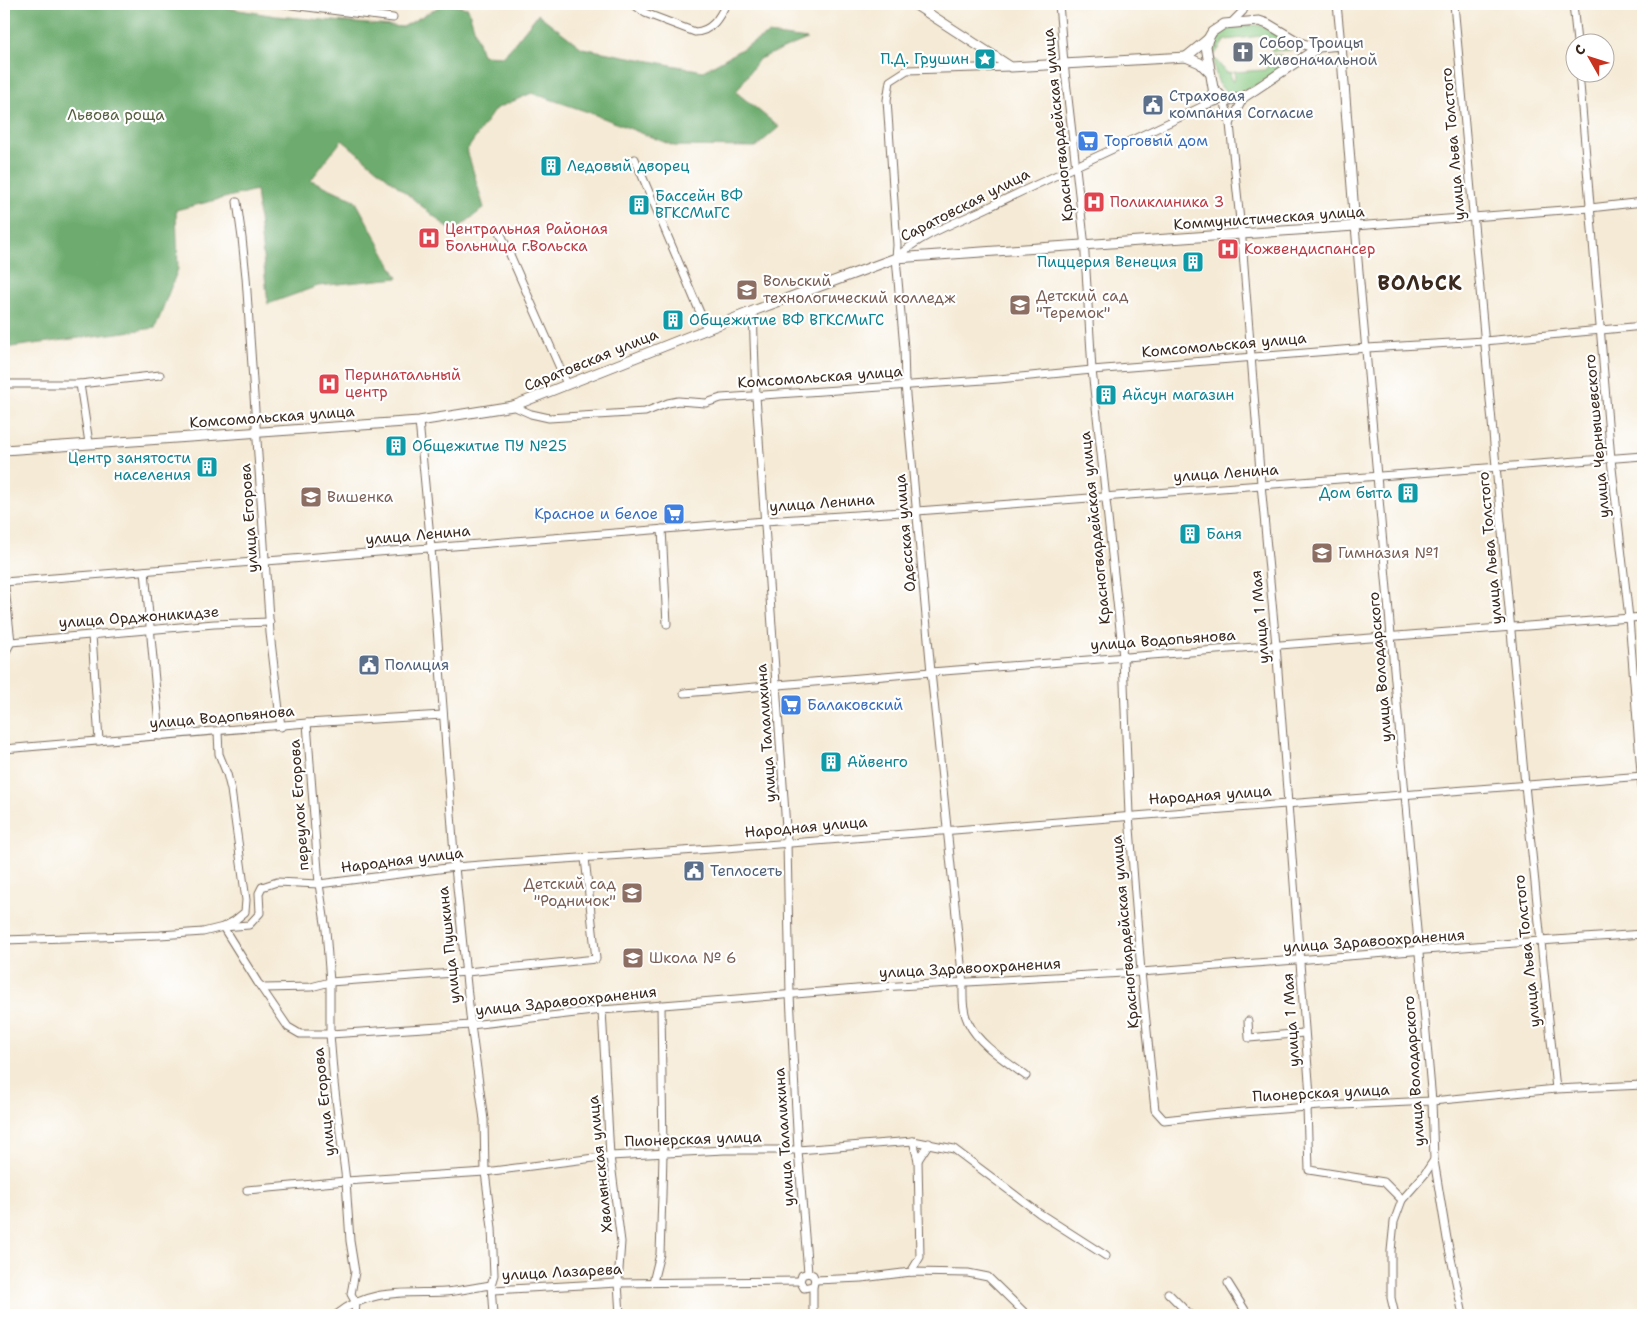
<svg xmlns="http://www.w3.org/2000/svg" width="1647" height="1319" font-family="'Shantell Sans',sans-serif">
<rect width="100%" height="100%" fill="#fff"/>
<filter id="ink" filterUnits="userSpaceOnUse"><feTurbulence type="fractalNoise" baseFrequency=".02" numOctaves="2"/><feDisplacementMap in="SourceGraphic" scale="10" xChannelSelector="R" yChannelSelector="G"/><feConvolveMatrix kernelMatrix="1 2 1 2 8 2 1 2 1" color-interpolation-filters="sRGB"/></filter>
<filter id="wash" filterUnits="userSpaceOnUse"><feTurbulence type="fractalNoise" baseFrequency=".0096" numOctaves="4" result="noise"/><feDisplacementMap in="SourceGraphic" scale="20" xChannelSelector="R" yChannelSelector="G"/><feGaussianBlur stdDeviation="1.12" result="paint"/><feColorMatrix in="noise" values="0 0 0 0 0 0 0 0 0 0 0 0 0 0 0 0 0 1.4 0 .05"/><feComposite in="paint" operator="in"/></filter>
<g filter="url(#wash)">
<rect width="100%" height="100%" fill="#f5ead5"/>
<path fill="#87c77f" stroke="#61784e" d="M1257 25 1265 27 1296 44 1291 50 1272 51 1271 45 1261 36 1225 40 1213 57 1227 73 1231 72 1230 77 1232 81H1234L1235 77 1234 72 1265 70 1272 60V55H1281L1284 58 1282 61 1284 66C1268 77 1251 92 1231 94 1227 92 1224 90 1221 87 1214 77 1209 43 1218 33 1227 24 1245 26 1257 25Z"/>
<polygon fill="#6dac6e" stroke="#546b46" points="4,4 202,4 276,16 403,27 444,4 468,8 482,55 504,56 538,14 582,48 703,71 768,34 807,39 759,59 736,92 779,127 756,147 674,146 588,112 532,93 495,109 467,150 484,208 453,232 342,140 311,180 355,200 398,278 318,286 268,304 256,190 176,210 178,269 155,328 4,348"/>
</g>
<g filter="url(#ink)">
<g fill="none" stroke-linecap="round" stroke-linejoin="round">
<g stroke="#7c6d5e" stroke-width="9">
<g id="minor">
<polyline points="284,4 393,18"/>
<path d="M633 4 645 13 695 32C712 31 719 18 726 4"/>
<polyline points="1059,4 1064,63 1084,238 1092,370 1123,657 1129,815 1141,972 1155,1110 1164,1120 1219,1114 1320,1106 1432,1101 1556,1089 1643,1085"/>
<polyline points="1337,4 1341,45"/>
<polyline points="1454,4 1525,785 1556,1089"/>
<polyline points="1573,4 1577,42"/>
<polyline points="1232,22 1243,11 1246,4"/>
<path d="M1011 67 907 70 890 81 887 100 897 245 896 258 904 348 905 384 931 672 963 983C963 996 962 1010 968 1022 979 1045 1006 1061 1026 1076"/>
<polyline points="1579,72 1611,459 1629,618 1643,798"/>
<polyline points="1203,106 1211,95 1213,88"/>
<polyline points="1230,124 1244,97"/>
<polyline points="635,159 707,329"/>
<polyline points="237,202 242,238 246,277 270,633 281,727"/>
<polyline points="500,232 567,384"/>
<path d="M896 258C921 234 958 222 989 207 1060 173 1132 141 1203 106L1224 99 1230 124 1242 240 1261 484 1276 645 1310 1095 1307 1107 1309 1170 1384 1182 1402 1200"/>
<polyline points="753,311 756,396 787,842 790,995 798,1150 808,1273"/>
<polyline points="5,384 80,384 160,375"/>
<polyline points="80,384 89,443"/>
<polyline points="513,406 531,414 549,418 645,412 668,403 678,401 706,403 721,398 999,379 1092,370 1367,348 1485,341 1643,326"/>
<polyline points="419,421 431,548 455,867 471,1025 484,1120 485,1172 492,1228 494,1275 491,1285 493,1315"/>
<polyline points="662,529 667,624"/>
<polyline points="145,571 160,736"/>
<polyline points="4,579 11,642"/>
<polyline points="4,582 765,521 917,511 1643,456"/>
<polyline points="92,635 99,741"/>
<polyline points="11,642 214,624 270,622"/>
<polyline points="4,655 11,642"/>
<polyline points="684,693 931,672 1643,617"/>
<polyline points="307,723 319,884 326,930 330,982 330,1034 334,1083 346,1181 350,1241 355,1272 351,1294 356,1303 355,1315"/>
<polyline points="218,732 219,754 227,774 231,790 246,900 245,912 234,921 223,927 258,983 288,1027 300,1034 330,1034 471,1025 602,1010 881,987 1141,972 1540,941 1643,934"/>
<polyline points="4,749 307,723 443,715"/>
<polyline points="4,940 160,935 203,932 223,927 249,925 260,913 259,893 262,887 277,882 319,884 455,867 506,863 726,848 1643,776"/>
<polyline points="260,985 264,988 311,987 330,982 467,972 596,959 585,858"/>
<polyline points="602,1010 610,1156 621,1242 618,1283 620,1315"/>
<polyline points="1248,1021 1249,1038 1304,1033"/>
<polyline points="918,1160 929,1143"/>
<polyline points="1434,1160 1447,1239 1463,1315"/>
<polyline points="247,1190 346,1181 485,1172 610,1156 724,1150 798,1150 913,1141 954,1149 1039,1213 1106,1256"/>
<polyline points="911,1272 920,1257 918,1160 913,1141"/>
<polygon points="808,1273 813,1275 815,1280 813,1286 804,1288 800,1281 802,1275"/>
<polyline points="815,1280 862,1278 911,1272 968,1273 988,1277 1027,1315"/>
<polyline points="653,1282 660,1254 662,1195 663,1152 661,1005"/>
<polyline points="1228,1283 1248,1315"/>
<polyline points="813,1286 813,1315"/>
<polyline points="1168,1293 1190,1315"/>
<path d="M336 1315C369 1288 406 1294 445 1292 460 1291 476 1287 491 1285L493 1290 618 1283 800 1281"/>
<polyline points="1395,1315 1391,1298 1391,1251 1394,1222 1402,1200 1424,1175 1434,1160 1432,1101 1355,226 1590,208 1643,202"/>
</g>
</g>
<g stroke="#7c6d5e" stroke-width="11">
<g id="major">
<polyline points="914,4 1011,67 1186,57 1200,63 1209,72"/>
<polyline points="1186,57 1208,39"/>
<polyline points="4,450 419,421 513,406 753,311 896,258 1355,226 1341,45 1319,47 1310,46 1300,43 1268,24 1259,21 1224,24 1212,32 1208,39 1206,46 1213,88 1224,99 1229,100 1244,97 1319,47"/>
</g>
</g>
<use href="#minor" stroke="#fff" stroke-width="7"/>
<use href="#major" stroke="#fff" stroke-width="9"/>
</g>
</g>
<defs>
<g id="church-square" transform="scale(1.125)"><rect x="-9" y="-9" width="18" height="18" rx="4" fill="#6b7280" stroke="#fff"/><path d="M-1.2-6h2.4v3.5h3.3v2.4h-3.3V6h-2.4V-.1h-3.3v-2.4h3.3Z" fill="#fff"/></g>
<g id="sight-square" transform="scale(1.125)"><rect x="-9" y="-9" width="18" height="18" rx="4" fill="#0f9aa8" stroke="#fff"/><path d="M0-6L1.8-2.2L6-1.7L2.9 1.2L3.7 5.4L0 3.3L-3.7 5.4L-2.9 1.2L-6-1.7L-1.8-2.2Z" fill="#fff"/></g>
<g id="civic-square" transform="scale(1.125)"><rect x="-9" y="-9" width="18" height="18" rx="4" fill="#5c6f8a" stroke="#fff"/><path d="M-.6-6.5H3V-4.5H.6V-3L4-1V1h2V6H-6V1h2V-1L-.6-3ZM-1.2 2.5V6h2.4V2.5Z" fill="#fff"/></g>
<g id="supermarket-square" transform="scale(1.125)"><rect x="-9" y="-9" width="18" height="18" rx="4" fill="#3f7fe0" stroke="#fff"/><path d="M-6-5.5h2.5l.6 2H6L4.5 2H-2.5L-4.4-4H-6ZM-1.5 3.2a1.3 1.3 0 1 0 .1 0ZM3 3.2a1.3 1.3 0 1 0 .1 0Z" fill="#fff"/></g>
<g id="building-square" transform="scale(1.125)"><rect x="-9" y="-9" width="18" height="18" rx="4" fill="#0f9aa8" stroke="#fff"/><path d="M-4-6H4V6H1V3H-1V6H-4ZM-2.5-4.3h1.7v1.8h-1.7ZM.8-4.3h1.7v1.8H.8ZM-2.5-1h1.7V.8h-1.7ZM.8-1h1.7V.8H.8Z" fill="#fff"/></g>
<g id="hospital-square" transform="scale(1.125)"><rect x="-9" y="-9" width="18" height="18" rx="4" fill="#e0444e" stroke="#fff"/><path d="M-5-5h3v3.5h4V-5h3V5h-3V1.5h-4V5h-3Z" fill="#fff"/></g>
<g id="university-square" transform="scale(1.125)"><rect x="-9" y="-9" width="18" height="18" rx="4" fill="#8d6e63" stroke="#fff"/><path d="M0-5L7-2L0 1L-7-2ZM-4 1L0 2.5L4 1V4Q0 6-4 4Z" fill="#fff"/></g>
<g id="school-square" transform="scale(1.125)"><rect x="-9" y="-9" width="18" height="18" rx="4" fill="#8d6e63" stroke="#fff"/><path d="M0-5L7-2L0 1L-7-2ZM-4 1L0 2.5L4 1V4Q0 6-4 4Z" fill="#fff"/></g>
</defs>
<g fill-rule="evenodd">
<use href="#church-square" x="1243" y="52"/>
<use href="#sight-square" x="985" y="59"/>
<use href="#civic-square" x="1153" y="105"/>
<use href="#supermarket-square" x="1088" y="141"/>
<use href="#building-square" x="551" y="166"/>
<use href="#hospital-square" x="1094" y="202"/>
<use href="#building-square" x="639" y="205"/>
<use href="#hospital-square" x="429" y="238"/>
<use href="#hospital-square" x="1228" y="249"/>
<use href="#building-square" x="1193" y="262"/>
<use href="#university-square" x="747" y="290"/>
<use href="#school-square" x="1020" y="305"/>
<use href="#building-square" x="673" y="320"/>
<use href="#hospital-square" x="329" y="384"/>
<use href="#building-square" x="1106" y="395"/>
<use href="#building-square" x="396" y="446"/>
<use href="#building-square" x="207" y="467"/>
<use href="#building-square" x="1408" y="493"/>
<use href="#school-square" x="311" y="497"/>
<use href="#supermarket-square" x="674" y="514"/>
<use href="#building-square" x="1190" y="534"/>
<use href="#school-square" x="1322" y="553"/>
<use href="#civic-square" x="369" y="665"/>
<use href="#supermarket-square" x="791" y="705"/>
<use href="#building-square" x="831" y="762"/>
<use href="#civic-square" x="694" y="871"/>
<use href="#school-square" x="632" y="893"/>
<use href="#school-square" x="633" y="958"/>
</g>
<g text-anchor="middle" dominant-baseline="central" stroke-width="4.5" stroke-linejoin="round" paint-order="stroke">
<g font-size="15" fill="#5b616d" stroke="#fff" text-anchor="start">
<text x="1259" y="43">Собор Троицы<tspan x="1259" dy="17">Живоначальной</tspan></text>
</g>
<g font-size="15" fill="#0d838f" stroke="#fff" text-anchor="start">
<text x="969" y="59" text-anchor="end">П.Д. Грушин</text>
<text x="567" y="166">Ледовый дворец</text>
<text x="655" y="196">Бассейн ВФ<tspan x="655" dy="17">ВГКСМиГС</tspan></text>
<text x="1177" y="262" text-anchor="end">Пиццерия Венеция</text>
<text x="689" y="320">Общежитие ВФ ВГКСМиГС</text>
<text x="1122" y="395">Айсун магазин</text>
<text x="412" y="446">Общежитие ПУ №25</text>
<text x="191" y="458" text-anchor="end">Центр занятости<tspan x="191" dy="17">населения</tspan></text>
<text x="1392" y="493" text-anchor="end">Дом быта</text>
<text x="1206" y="534">Баня</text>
<text x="847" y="762">Айвенго</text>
</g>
<g font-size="15" fill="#4e5e75" stroke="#fff" text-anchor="start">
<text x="1169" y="96">Страховая<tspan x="1169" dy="17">компания Согласие</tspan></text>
<text x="385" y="665">Полиция</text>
<text x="710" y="871">Теплосеть</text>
</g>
<g font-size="15" fill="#566140" stroke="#fff">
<text x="116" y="115">Львова роща</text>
</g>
<g font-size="15" fill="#3b2a1e" stroke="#fff">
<text transform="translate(1058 125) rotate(-96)">Красногвардейская улица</text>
<text transform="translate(1453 144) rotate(-95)">улица Льва Толстого</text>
<text transform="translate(965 205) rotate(-27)">Саратовская улица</text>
<text transform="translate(1269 218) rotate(-4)">Коммунистическая улица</text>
<text transform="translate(1224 345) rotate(-5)">Комсомольская улица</text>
<text transform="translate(591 360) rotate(-22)">Саратовская улица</text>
<text transform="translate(820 377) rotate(-4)">Комсомольская улица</text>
<text transform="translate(272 417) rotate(-4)">Комсомольская улица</text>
<text transform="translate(1597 436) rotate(-95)">улица Чернышевского</text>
<text transform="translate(1226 473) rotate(-4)">улица Ленина</text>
<text transform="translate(822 503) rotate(-4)">улица Ленина</text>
<text transform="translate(249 518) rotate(-94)">улица Егорова</text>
<text transform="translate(1095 528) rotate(-96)">Красногвардейская улица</text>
<text transform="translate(905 533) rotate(-95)">Одесская улица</text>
<text transform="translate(418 535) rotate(-5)">улица Ленина</text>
<text transform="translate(1490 548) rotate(-95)">улица Льва Толстого</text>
<text transform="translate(139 617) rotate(-4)">улица Орджоникидзе</text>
<text transform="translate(1260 617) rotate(-95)">улица 1 Мая</text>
<text transform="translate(1163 640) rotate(-4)">улица Водопьянова</text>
<text transform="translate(1380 667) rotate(-95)">улица Володарского</text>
<text transform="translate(222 717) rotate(-5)">улица Водопьянова</text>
<text transform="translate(766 733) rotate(-94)">улица Талалихина</text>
<text transform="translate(1210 795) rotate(-4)">Народная улица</text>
<text transform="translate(299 805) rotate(-94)">переулок Егорова</text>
<text transform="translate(806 827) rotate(-5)">Народная улица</text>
<text transform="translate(402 860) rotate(-7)">Народная улица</text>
<text transform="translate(1125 932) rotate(-95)">Красногвардейская улица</text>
<text transform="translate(1374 941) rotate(-4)">улица Здравоохранения</text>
<text transform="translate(449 945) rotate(-96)">улица Пушкина</text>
<text transform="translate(1527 951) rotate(-96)">улица Льва Толстого</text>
<text transform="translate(970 968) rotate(-3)">улица Здравоохранения</text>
<text transform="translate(566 1001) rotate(-6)">улица Здравоохранения</text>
<text transform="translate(1291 1020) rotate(-94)">улица 1 Мая</text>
<text transform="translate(1414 1071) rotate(-94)">улица Володарского</text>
<text transform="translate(1321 1093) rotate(-3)">Пионерская улица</text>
<text transform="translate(324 1102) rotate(-96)">улица Егорова</text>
<text transform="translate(784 1137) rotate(-94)">улица Талалихина</text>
<text transform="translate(693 1139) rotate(-2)">Пионерская улица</text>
<text transform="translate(600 1164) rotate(-96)">Хвалынская улица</text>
<text transform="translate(562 1272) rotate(-3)">улица Лазарева</text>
</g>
<g font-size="15" fill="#366cbe" stroke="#fff" text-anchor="start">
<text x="1104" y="141">Торговый дом</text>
<text x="658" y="514" text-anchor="end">Красное и белое</text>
<text x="807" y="705">Балаковский</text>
</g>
<g font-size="15" fill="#be3a42" stroke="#fff" text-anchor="start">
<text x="1110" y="202">Поликлиника 3</text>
<text x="445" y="229">Центральная Районая<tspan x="445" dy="17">Больница г.Вольска</tspan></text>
<text x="1244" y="249">Кожвендиспансер</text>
<text x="345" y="375">Перинатальный<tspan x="345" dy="17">центр</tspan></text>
</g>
<g font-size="15" fill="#785e54" stroke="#fff" text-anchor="start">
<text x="763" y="281">Вольский<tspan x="763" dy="17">технологический колледж</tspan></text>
<text x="1036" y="296">Детский сад<tspan x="1036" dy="17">"Теремок"</tspan></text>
<text x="327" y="497">Вишенка</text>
<text x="1338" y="553">Гимназия №1</text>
<text x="616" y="884" text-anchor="end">Детский сад<tspan x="616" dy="17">"Родничок"</tspan></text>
<text x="649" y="958">Школа № 6</text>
</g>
<g font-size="20" font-weight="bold" letter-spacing="1" fill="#3b2a1e" stroke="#fff">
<text x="1420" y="283">ВОЛЬСК</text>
</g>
</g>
<rect width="1647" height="1319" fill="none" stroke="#fff" stroke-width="20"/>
<g transform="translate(1590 58) rotate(309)"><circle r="24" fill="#ffffff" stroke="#b1aaa5"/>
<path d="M0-4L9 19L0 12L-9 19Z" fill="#c8321e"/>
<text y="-8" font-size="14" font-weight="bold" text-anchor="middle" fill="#3b2a1e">С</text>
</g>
</svg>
